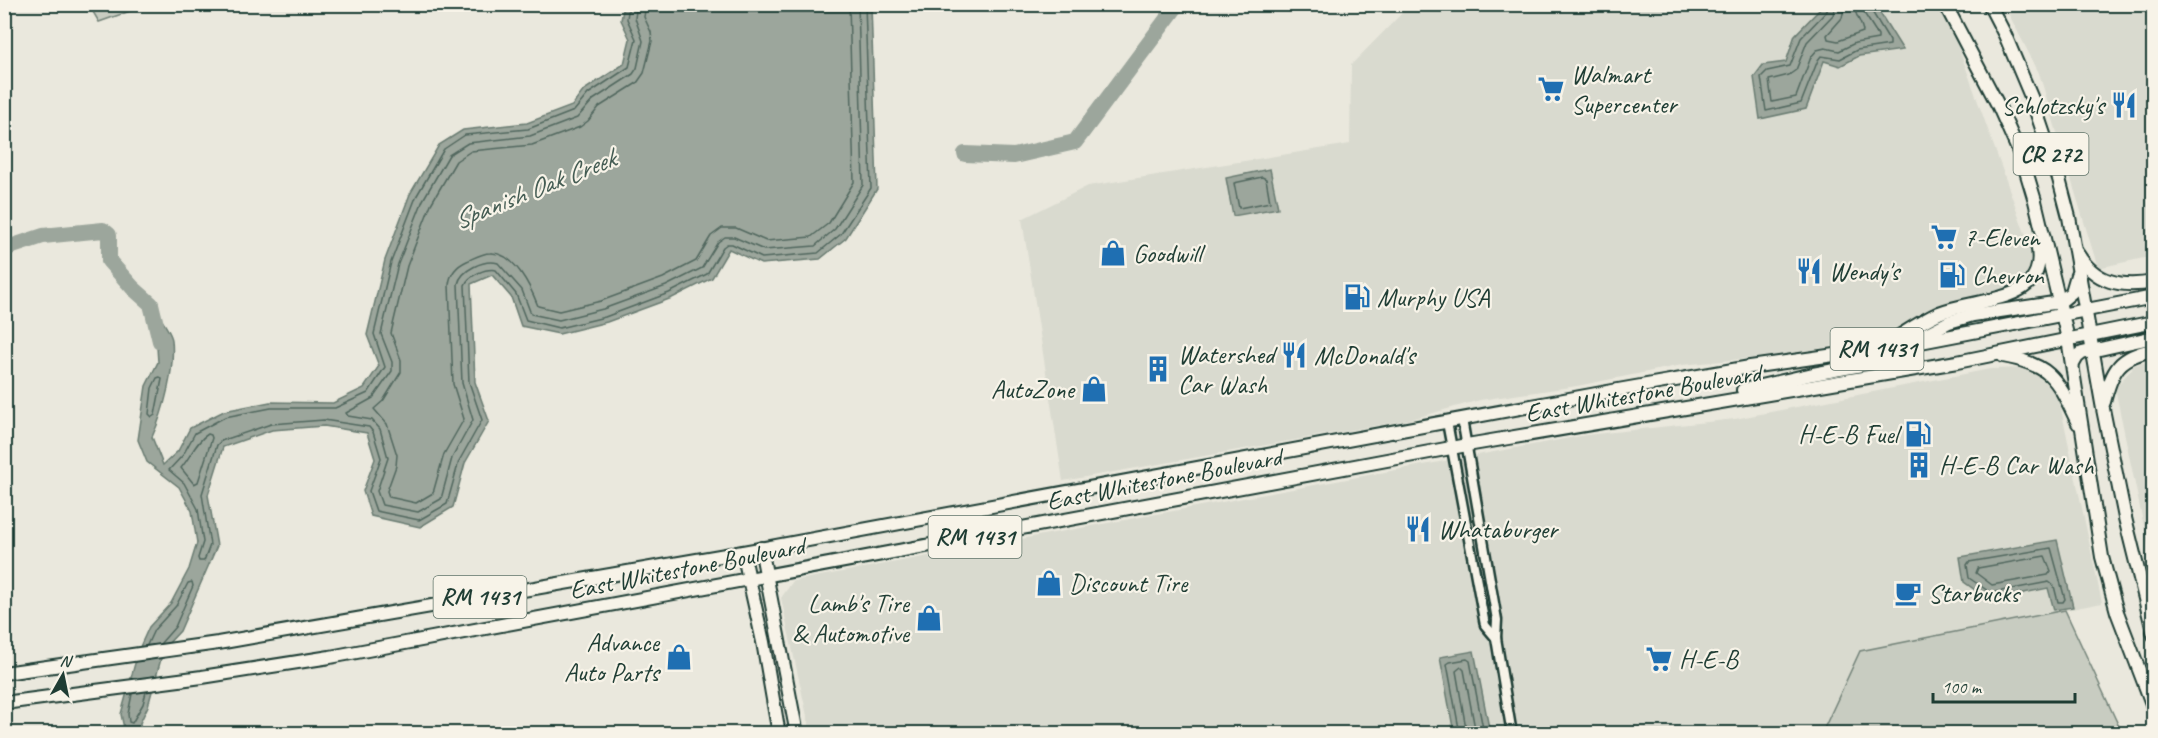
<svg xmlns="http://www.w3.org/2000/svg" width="2158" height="738" font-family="Caveat,sans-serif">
<rect width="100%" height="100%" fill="#eae8dd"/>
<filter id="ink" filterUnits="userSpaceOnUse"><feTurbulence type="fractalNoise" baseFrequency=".0167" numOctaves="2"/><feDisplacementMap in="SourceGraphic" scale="12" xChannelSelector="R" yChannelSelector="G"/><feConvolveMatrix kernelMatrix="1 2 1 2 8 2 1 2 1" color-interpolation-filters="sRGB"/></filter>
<g filter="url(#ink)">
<g fill="#d9dacf">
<polygon points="1943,4 2036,264 2023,286 1897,333 1792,354 1682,365 1577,386 1480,400 1408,420 1063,481 1022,219 1088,186 1350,144 1351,65 1410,5"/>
<polygon points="2004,5 2153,5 2153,256 2098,268 2039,73"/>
<polygon points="2153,360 2154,360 2153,570 2115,388 2135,365"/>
<polygon points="2029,368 2058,394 2102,603 1861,651 1822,733 811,734 781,598 793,581 1586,435 1735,419 1990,369"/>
</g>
<g fill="#c8ccc1" stroke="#74847a" stroke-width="1.5">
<polygon points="89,5 147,5 99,22"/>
<polygon points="2065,610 2122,733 1822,733 1860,651"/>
</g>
<g fill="#9ca69c" stroke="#6a7c72" stroke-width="1.5">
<path d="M624 5H871L877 189 846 238 820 259 761 264 729 249 712 278 672 298 607 322 559 334 521 326 511 297 492 275 471 284 475 382 489 421 465 463 453 507 420 527 371 516 363 491 375 459 367 433 324 426 272 430 223 447 208 495 217 546 180 631 164 648 148 706 140 723 141 733H125L121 714 139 649 149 627 171 603 189 569 197 543 192 511 179 487 147 462 138 440 146 386 158 362 155 318 151 304C157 313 171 331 172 340 175 369 164 411 152 437L163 465 178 451 190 428 224 411 270 402 333 403 364 388 379 366 367 335 385 260 410 194 439 145 463 130 527 123 572 106 584 90 624 64 630 39 621 20Z"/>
<polygon points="1824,5 1875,5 1903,50 1859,56 1840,66 1824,61 1806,109 1760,119 1754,77 1763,65 1786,62 1795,35"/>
<polygon points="1270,169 1278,208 1233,216 1226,178"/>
<polygon points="2057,540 2073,607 2054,610 2048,588 1989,600 1964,582 1960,557"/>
<polygon points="1474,651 1490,733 1454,733 1440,657"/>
</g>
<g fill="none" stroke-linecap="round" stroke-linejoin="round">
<g stroke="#51675e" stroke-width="1.5">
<path d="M629 4 627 19 636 39 629 67 588 94 574 111 528 129 465 135 444 149 416 197 391 262 374 334 385 367 368 393 335 408H271L225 417 195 433 183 455 169 470 184 483 198 509 203 542 198 558 199 561H204L210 545 202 494 217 445 221 441 271 424 324 420 369 427 373 432 381 458 369 491 376 511 419 520 447 504 459 461 482 420 469 382 465 285C469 275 486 268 496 270L516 294 526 320 559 328 605 317 669 293 707 274 723 247 727 244H732L762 258 818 253 841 234 871 188 865 4"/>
<path d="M637 4 635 18 643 41 637 68 633 74 593 100 577 118 530 136 468 143 449 155 423 200 398 264 381 334 392 362V371L373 398 346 413 348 416 372 420 380 429 388 458 377 491 382 505 418 512 441 499 452 458 473 420 462 383 458 284C461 270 484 259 498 263L522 290 531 314 559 320 603 309 666 286 702 268 718 242 725 237H734L764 250 815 246 835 229 863 185 858 4"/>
<path d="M646 4 644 17 651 32 652 41 644 73 637 83 599 107 588 121 580 127 532 145 471 151 456 161 431 204 407 266 391 333 401 360V372L383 401 374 409 387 424 397 455 396 466 387 491 389 497 416 503 433 493 444 454 464 419 453 384 449 285C450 273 456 266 467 261 474 258 482 253 490 253 514 251 531 288 538 306L559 311 601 301 663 278 696 261 711 236 722 228H736L766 241 811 237 829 223 854 182 849 4"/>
<polyline points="1828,4 1827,11 1801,38 1790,66 1767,71 1761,77 1766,111 1801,103 1818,60 1821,56 1840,59 1857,50 1890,45 1890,41 1871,10 1870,4"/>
<polyline points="1836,4 1833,15 1807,42 1796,70 1789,75 1769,80 1772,102 1796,97 1811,57 1817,50 1825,48 1839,51 1855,43 1878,39 1878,35 1864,13 1863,4"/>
<path d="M1845 4 1842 18 1827 35 1828 39 1838 41 1863 32C1862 22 1854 15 1854 4"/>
<polygon points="1262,177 1266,179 1270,202 1239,208 1234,183"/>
<polygon points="160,377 162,379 155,415 152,417 149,414 152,388 157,378"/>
<path d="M208 434 211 435 212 438 198 482 194 484 181 468C190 458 196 441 208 434Z"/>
<polygon points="2051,548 2065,599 2063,602 2058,602 2054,586 2049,582 1991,593 1969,578 1967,565 1969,562"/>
<polygon points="2045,556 2051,571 2048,575 1992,585 1976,573 1978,568"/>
<polyline points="147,645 154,630 176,606 188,583 192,582 193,586 175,627 160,644"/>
<polyline points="132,694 128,714 129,722 132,723 143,704 146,692"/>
<polyline points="1460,734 1447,664 1450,662 1467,659 1470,661 1484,734"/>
<polyline points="1467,734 1456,671 1461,667 1464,670 1476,734"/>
</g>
<g stroke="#9ca69c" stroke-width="16">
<polyline points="965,154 1014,156 1075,142 1178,4"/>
<polyline points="4,249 43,236 103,230 109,235 109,261 133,288 151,304 160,341"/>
</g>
<g stroke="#1f3d34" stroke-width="13">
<g id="street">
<polyline points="1462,419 1497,620 1496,638 1512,734"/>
<polyline points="1447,422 1485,625 1496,638"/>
</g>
</g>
<g stroke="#1f3d34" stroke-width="16">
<g id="secondary">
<polyline points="761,548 797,734"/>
<polyline points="743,552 763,642 779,734"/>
</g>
</g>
<g stroke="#1f3d34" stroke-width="16">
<g id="primary">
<polyline points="1945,4 1999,107 2023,161 2035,201 2068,339 2102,557 2117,612 2154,709"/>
<polyline points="1989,4 2005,35 2032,99 2059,179 2069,217 2103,409 2125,518 2154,635"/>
<path d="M2077 253C2095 283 2121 288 2154 282"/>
<polyline points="1914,340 1949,322 1973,315 2060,302 2072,292 2077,275"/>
<path d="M1883 346C1902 335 1919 322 1939 313 1978 297 2051 304 2037 244"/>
<path d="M2003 356C2053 365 2057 380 2078 423"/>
<polyline points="2073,364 2077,357 2082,353 2154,337"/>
<polyline points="1743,390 1813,374 1867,364 1899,349"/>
<path d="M2104 402C2112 370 2119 356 2154 350"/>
<polyline points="4,673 218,643 743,552 1618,390 1750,367 1905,345 2154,297"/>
<polyline points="4,703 202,677 330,657 1467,445 1957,362 2154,322"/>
</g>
</g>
<use href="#street" stroke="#f7f3e8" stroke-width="8"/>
<use href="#secondary" stroke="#f7f3e8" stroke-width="12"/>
<use href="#primary" stroke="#f7f3e8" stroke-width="12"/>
</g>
</g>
<defs>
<g id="supermarket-bare" transform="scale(2.07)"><path d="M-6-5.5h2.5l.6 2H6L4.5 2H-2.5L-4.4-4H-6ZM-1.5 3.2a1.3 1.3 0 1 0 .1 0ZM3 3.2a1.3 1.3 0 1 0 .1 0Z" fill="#1f6fb2" stroke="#f7f3e8" stroke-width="2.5" paint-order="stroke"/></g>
<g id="restaurant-bare" transform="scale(2.07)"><path d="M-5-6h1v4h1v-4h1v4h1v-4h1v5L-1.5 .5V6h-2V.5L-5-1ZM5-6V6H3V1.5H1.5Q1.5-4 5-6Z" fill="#1f6fb2" stroke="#f7f3e8" stroke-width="2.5" paint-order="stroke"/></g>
<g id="shop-bare" transform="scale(2.07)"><path d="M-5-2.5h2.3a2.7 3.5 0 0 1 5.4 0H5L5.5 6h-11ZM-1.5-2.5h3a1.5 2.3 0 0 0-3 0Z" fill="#1f6fb2" stroke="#f7f3e8" stroke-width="2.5" paint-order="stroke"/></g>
<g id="fuel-bare" transform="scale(2.07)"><path d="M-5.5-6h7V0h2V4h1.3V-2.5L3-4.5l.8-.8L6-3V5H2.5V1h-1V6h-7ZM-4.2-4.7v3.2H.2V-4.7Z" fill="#1f6fb2" stroke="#f7f3e8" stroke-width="2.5" paint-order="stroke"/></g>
<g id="building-bare" transform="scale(2.07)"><path d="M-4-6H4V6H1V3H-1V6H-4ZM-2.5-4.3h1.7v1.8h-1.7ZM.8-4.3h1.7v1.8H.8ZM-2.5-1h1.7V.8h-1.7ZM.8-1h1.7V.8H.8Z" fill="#1f6fb2" stroke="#f7f3e8" stroke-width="2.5" paint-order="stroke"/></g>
<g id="cafe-bare" transform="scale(2.07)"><path d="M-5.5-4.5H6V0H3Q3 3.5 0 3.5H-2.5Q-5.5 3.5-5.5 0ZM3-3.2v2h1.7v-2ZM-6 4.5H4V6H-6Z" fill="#1f6fb2" stroke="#f7f3e8" stroke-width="2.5" paint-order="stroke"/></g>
</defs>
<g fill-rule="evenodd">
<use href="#supermarket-bare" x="1551" y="89"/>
<use href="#restaurant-bare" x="2124" y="105"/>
<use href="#supermarket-bare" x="1944" y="237"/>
<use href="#shop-bare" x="1113" y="253"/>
<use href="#restaurant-bare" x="1809" y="271"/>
<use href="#fuel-bare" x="1952" y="275"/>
<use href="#fuel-bare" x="1357" y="297"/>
<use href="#restaurant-bare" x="1294" y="355"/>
<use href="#building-bare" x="1158" y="369"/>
<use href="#shop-bare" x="1094" y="389"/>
<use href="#fuel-bare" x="1918" y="434"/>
<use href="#building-bare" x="1919" y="465"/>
<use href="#restaurant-bare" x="1418" y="529"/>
<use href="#shop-bare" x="1049" y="583"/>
<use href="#cafe-bare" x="1908" y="593"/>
<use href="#shop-bare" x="929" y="618"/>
<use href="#shop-bare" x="679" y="657"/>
<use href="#supermarket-bare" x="1659" y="659"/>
</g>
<g text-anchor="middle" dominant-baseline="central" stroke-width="4.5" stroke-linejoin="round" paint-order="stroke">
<g fill="#f7f3e8" stroke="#60746a" stroke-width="1.5">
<rect x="2013.5" y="133" width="75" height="42" rx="4.5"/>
<rect x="1830.5" y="328" width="93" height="42" rx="4.5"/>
<rect x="928.5" y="516" width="93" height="42" rx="4.5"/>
<rect x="433.5" y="576" width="93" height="42" rx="4.5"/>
</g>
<g font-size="24" font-weight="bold" fill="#1f3d34">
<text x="2051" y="154">CR 272</text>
<text x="1877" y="349">RM 1431</text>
<text x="975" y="537">RM 1431</text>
<text x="480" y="597">RM 1431</text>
</g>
<g font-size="26" fill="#1f3d34" stroke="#f7f3e8" text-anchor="start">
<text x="1571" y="74">Walmart<tspan x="1571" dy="30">Supercenter</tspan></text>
<text x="2104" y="105" text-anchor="end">Schlotzsky's</text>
<text x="1964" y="237">7-Eleven</text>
<text x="1133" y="253">Goodwill</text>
<text x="1829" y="271">Wendy's</text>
<text x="1972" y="275">Chevron</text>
<text x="1377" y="297">Murphy USA</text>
<text x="1178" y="354">Watershed<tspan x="1178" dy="30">Car Wash</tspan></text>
<text x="1314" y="355">McDonald's</text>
<text x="1074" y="389" text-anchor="end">AutoZone</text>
<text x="1898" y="434" text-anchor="end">H-E-B Fuel</text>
<text x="1939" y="465">H-E-B Car Wash</text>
<text x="1438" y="529">Whataburger</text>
<text x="1069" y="583">Discount Tire</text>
<text x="1928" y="593">Starbucks</text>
<text x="909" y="603" text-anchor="end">Lamb's Tire<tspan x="909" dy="30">&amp; Automotive</tspan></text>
<text x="659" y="642" text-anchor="end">Advance<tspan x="659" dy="30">Auto Parts</tspan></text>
<text x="1679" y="659">H-E-B</text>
</g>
<g font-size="26" fill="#1f3d34" stroke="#f7f3e8">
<text transform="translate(1643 393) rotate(-10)">East Whitestone Boulevard</text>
<text transform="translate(1164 479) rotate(-11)">East Whitestone Boulevard</text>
<text transform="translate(687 568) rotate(-11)">East Whitestone Boulevard</text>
</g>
<g font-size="27" font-style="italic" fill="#445c53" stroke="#f7f3e8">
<text transform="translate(534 189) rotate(-22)">Spanish Oak Creek</text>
</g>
</g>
<rect width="2158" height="738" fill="none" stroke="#f7f3e8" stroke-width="24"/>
<rect x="12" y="12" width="2134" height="714" fill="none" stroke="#1f3d34" stroke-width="2" filter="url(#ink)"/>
<g transform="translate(63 675) rotate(9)" stroke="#f7f3e8" stroke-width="4.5" paint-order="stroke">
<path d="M0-4.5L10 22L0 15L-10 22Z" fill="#1f3d34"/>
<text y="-9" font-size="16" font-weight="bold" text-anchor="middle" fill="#1f3d34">N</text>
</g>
<path d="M1933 693v9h142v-9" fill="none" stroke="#1f3d34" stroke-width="3"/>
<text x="1942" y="693" font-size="18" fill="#1f3d34" stroke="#f7f3e8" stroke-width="4.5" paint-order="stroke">100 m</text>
</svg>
